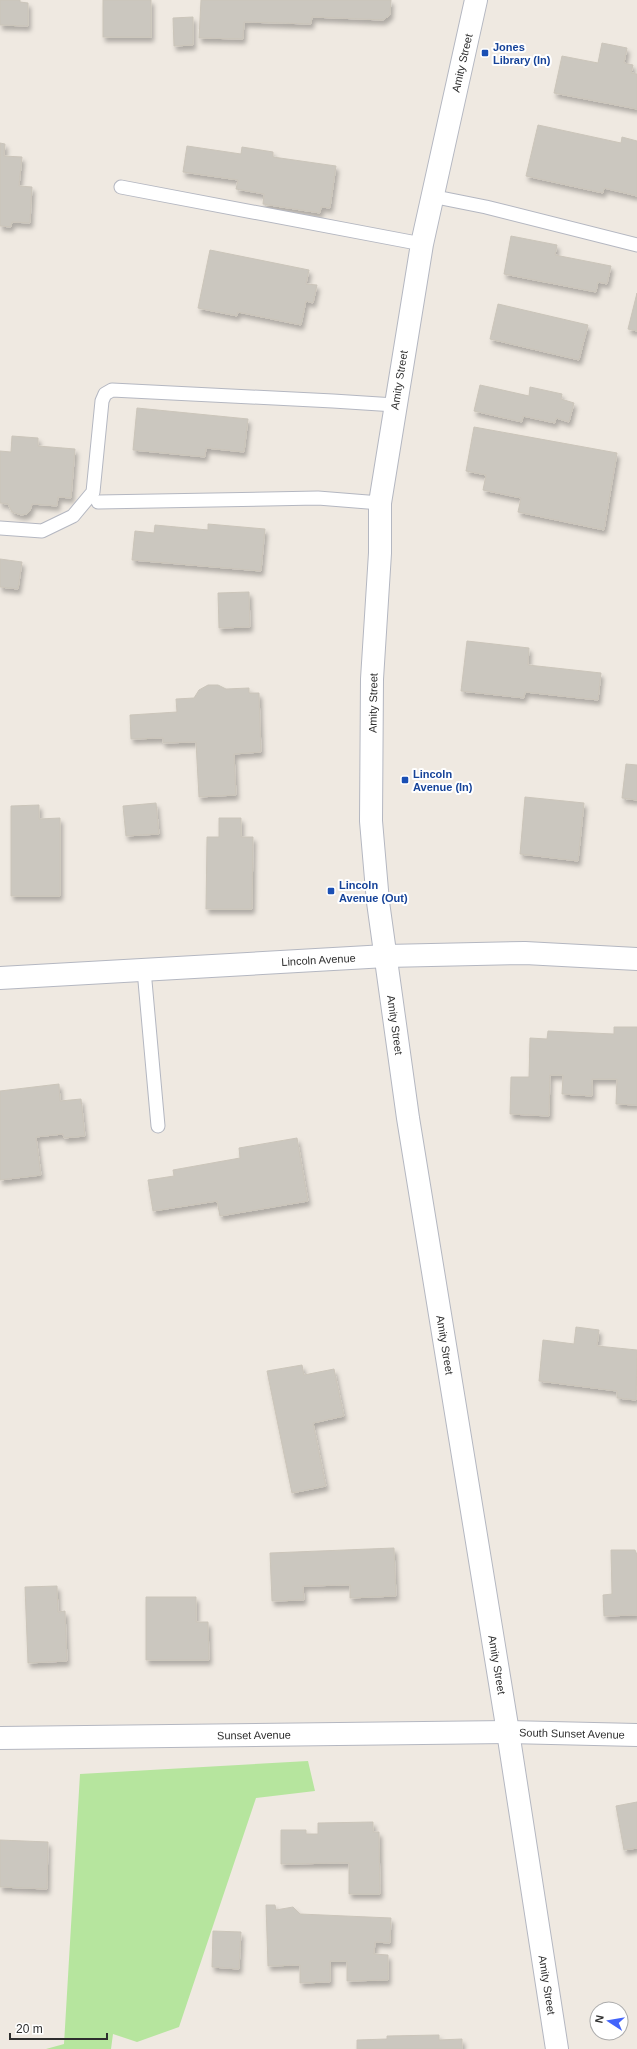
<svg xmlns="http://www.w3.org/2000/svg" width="637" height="2049" font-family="Arial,sans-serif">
<defs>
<filter id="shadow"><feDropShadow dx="2.5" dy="4.5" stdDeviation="2" flood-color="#0004"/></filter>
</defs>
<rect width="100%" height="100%" fill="#efe9e1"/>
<polygon fill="#b6e59e" points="308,1761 315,1791 256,1798 179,2027 137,2042 113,2034 111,2049 46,2049 64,2044 80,1774"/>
<g fill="#cbc7bf" stroke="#cbc5ba" filter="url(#shadow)">
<polygon points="0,0 20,0 20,2 28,3 28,26 0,25"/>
<rect x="103" y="0" width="48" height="37"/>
<polygon points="201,0 391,0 390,15 383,20 312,17 311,24 244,22 243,39 199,38"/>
<polygon points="193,17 193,45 174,46 173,18"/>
<polygon points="602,43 627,48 624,63 633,65 631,73 637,74 637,109 554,93 562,56 598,63"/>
<polygon points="538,125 621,143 622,137 637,141 637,196 604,188 603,193 526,176"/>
<polygon points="0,143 5,144 4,156 22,157 19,186 32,187 30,223 12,222 11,227 0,226"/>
<polygon points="187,146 241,154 242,147 273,152 273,157 336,166 330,208 321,207 320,213 263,204 264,194 236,189 238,180 183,172"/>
<polygon points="511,236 557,245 555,255 611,266 607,284 598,282 596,292 504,274"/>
<polygon points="210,250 309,270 306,284 317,285 313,303 306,301 301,325 238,312 237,316 198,308"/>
<polygon points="637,293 637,331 628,329"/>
<polygon points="498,304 588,325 579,360 490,339"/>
<polygon points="480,385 529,396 530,387 562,394 561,399 574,403 569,422 556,418 555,423 523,416 522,422 474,411"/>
<polygon points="137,408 248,419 244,452 206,448 205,457 133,450"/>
<polygon points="474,427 617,453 604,530 518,512 521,498 483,490 486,475 466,471"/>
<polygon points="12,436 38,438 38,446 75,449 71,498 58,497 57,506 32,504 30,511 27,514 21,515 12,512 8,504 0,503 0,451 11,452"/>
<polygon points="208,524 265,529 261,571 132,560 135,531 154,533 155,525 208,530"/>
<polygon points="0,559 22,562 18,589 0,587"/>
<polygon points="249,592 250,627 219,628 218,593"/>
<polygon points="467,641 529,648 528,665 601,673 598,700 525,692 524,698 461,691"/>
<polygon points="208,685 218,685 226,689 249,688 249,693 259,693 261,752 234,754 236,795 199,797 196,742 163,743 163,738 131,739 130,715 177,712 176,699 194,698 199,690"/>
<polygon points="626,764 637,765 637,800 622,798"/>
<polygon points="525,797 584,803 578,861 520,854"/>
<polygon points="156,803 159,834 126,836 123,806"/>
<polygon points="39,805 39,819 60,818 60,896 11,896 11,806"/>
<polygon points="219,818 241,818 241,837 253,837 252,909 206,909 207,837 219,837"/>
<polygon points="614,1027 637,1027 637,1105 616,1104 617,1079 592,1079 592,1096 562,1094 563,1075 550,1075 549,1116 510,1114 511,1077 529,1077 530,1038 547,1039 548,1031 614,1034"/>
<polygon points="59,1084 60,1101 81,1099 85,1136 64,1138 63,1134 36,1137 41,1175 0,1180 0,1091"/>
<polygon points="297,1138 308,1201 220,1216 217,1201 153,1211 148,1180 174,1176 173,1170 240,1158 239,1148"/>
<polygon points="576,1327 599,1330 597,1346 637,1350 636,1400 617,1398 617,1391 539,1381 543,1340 574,1344"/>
<polygon points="302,1365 304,1375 334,1369 344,1416 313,1423 326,1486 292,1493 267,1371"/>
<polygon points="394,1548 396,1596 350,1598 350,1585 303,1586 304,1600 272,1601 270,1553"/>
<polygon points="611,1550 635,1550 637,1555 637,1615 604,1616 603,1595 612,1594"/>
<polygon points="57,1586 58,1612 65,1611 67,1661 28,1663 25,1587"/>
<polygon points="146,1597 196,1597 196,1622 208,1622 209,1660 146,1660"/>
<polygon points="637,1802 637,1848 624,1850 616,1806"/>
<polygon points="373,1822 373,1832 379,1832 380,1894 349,1894 349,1863 281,1864 281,1830 306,1830 306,1834 318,1834 318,1823"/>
<polygon points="0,1840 48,1842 47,1889 0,1887"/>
<polygon points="266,1905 275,1905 276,1910 293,1907 300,1914 391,1918 390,1943 375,1942 374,1954 388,1955 388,1980 347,1981 347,1961 330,1961 330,1982 300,1983 300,1965 268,1966"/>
<polygon points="213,1931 241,1932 239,1969 212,1967"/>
<polygon points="439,2035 439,2040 462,2039 462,2049 357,2049 357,2040 387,2039 387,2036"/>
</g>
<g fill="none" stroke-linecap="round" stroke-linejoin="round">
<g stroke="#b4b7c1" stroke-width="15">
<g id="service">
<polyline points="121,187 422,244"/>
<polyline points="431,196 486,207 637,245"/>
<polyline points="98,502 318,498 380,503"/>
<polyline points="0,528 42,531 73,516 93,492 102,401 105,394 112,390 333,401 395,405"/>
<polyline points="144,970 158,1126"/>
</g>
</g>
<g stroke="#b4b7c1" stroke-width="24">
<g id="minor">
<path id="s1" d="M0 1738 508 1732 637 1735"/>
</g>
</g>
<g stroke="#b4b7c1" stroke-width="24">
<g id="tertiary">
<path id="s2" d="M0 978 386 956"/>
</g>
</g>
<g stroke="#b4b7c1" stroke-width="24">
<g id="secondary">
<path id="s3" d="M476 0 422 244 380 503V553L372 679 371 821 378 902 408 1118 508 1732 557 2049"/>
<polyline points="386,956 525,953 637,959"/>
</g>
</g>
<use href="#service" stroke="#fff" stroke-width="13"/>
<use href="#minor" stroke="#fff" stroke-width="22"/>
<use href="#tertiary" stroke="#fff" stroke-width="22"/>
<use href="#secondary" stroke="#fff" stroke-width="22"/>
</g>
<g fill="#1a4fb4" stroke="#fff" stroke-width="1.5">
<rect x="481" y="49" width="8" height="8" rx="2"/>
<rect x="401" y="776" width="8" height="8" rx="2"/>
<rect x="327" y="887" width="8" height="8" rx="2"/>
</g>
<g text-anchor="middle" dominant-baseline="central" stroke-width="4" stroke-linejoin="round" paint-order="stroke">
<g font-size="11" font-weight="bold" fill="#164399" stroke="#fff" text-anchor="start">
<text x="493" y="47">Jones<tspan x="493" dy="13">Library (In)</tspan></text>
<text x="413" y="774">Lincoln<tspan x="413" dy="13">Avenue (In)</tspan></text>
<text x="339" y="885">Lincoln<tspan x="339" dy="13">Avenue (Out)</tspan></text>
</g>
<g font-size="11" fill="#2e2e2e" stroke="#fff">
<text transform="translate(462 63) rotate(-77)">Amity Street</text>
<text transform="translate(399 380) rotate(-81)">Amity Street</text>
<text transform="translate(373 703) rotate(-89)">Amity Street</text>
<text stroke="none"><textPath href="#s2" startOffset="319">Lincoln Avenue</textPath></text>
<text stroke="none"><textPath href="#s3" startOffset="1036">Amity Street</textPath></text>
<text stroke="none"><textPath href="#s3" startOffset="1360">Amity Street</textPath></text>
<text stroke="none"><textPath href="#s3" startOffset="1684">Amity Street</textPath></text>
<text stroke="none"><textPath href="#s1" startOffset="572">South Sunset Avenue</textPath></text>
<text stroke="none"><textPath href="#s1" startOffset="254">Sunset Avenue</textPath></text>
<text stroke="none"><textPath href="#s3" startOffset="2008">Amity Street</textPath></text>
</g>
</g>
<g transform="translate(609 2021) rotate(282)"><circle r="19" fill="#ffffff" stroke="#ababab"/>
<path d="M0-3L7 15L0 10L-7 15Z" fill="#4264fb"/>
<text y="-6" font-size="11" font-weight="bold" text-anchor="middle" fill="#2e2e2e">N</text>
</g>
<path d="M10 2033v6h97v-6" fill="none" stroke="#2e2e2e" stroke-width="2"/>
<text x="16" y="2033" font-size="12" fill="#2e2e2e" stroke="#ffffff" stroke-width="3" paint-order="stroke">20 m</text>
</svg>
